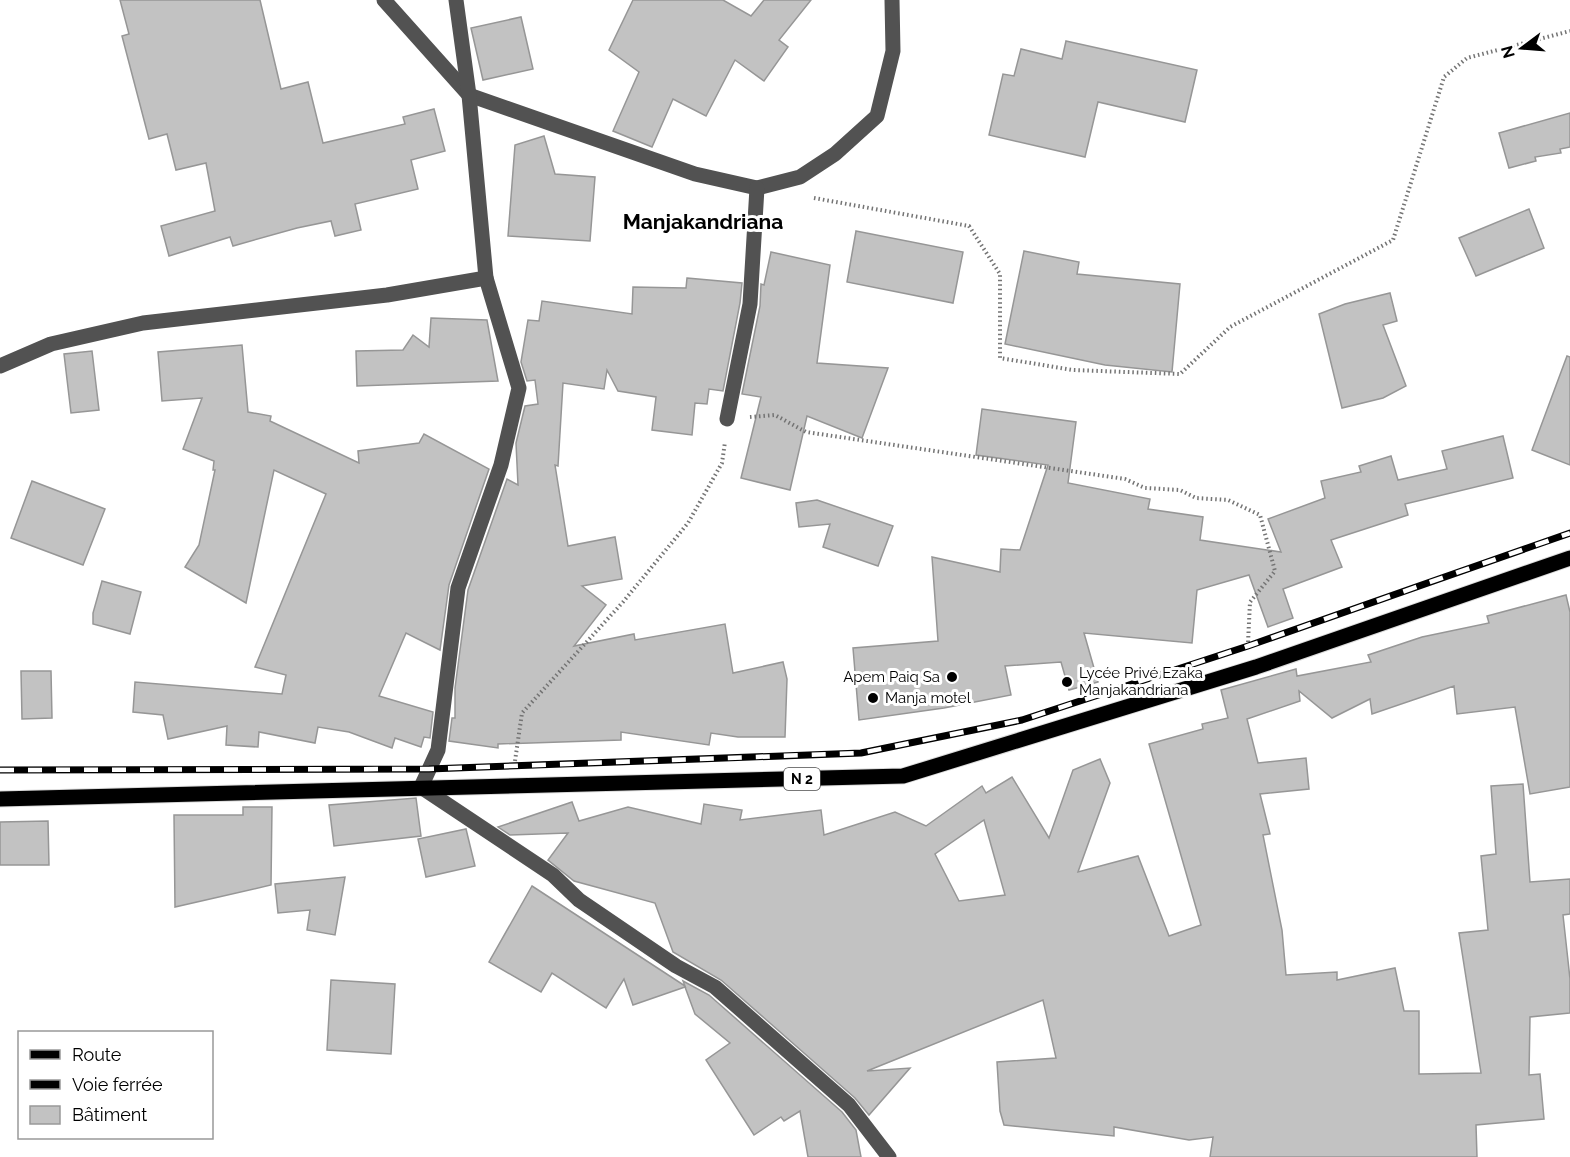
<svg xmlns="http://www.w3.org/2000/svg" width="1570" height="1157" font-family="Raleway,sans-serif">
<rect width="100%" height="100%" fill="#fff"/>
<g fill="#c2c2c2" stroke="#969696" stroke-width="1.5" fill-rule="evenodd">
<polygon points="120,0 260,0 281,89 308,82 323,143 405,124 403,117 434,109 445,151 411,160 418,189 355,204 361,230 335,236 331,221 297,228 233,246 230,237 169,256 161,226 215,211 206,163 176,170 167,134 149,139 122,36 129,34"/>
<polygon points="633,0 723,0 751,16 764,0 811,0 779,40 788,47 764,81 735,60 706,116 673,99 652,147 613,131 639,72 609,50"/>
<polygon points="521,17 533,69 483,80 471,28"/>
<polygon points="1066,41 1197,70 1185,122 1098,102 1085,157 989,135 1003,74 1014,76 1021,49 1062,59"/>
<polygon points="1570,113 1570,147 1560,149 1561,153 1535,157 1536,161 1509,168 1499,133"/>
<polygon points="544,136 555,174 595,177 590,241 508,236 515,145"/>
<polygon points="1529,209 1544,248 1476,276 1459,238"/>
<polygon points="856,231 963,252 953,303 847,282"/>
<polygon points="1024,251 1079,262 1077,274 1180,284 1172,372 1105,365 1005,344"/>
<polygon points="771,252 830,265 817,363 888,368 862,438 807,416 790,490 741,478 761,397 742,394 760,306 761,284 764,285"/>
<polygon points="687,278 742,283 740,303 723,391 709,389 707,404 695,403 692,435 652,430 656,397 618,391 607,370 604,389 563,383 558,466 555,465 568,546 615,537 622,579 582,586 606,605 574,646 634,634 635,640 725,624 733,673 783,662 787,679 785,737 738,737 711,733 709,745 621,732 621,740 498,744 498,748 449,741 452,718 455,718 455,688 468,590 507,479 518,485 516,443 525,406 538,404 535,380 527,381 521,362 528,320 539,321 542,301 632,314 633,287 686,288"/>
<polygon points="1390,293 1397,321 1383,325 1406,386 1383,398 1342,408 1319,314 1345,304"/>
<polygon points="431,318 487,320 498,381 357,386 356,351 403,350 413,335 429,347"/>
<polygon points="242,345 248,412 271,416 270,421 359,463 358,451 419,443 424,434 489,469 449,585 440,650 406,633 379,696 433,712 430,738 424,737 421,747 395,738 392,748 349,732 318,727 315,743 259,732 258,747 226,745 227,726 168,739 163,715 133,712 135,682 282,694 286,675 255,667 326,494 274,470 246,603 185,567 199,545 215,470 213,470 214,461 183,449 202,398 162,401 158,352"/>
<polygon points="92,351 99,410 71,413 64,354"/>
<polygon points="1567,356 1570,357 1570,465 1532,450"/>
<polygon points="982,409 1076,422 1068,483 1150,499 1148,509 1203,517 1200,540 1281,552 1268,519 1325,498 1321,481 1361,472 1359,466 1391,456 1398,480 1447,469 1442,451 1503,436 1513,478 1405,504 1408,515 1331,540 1342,567 1283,589 1293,618 1268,627 1249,575 1197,590 1192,643 1084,633 1098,682 1069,690 1061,662 1005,666 1011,695 944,708 859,720 853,648 938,641 932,557 1000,572 1001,549 1020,550 1048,465 976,455"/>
<polygon points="32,481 105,509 83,565 11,538"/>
<polygon points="817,500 893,526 878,566 823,547 830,524 799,527 796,503"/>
<polygon points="102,581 141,592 130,634 93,624 93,613"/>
<path d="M1566 595 1570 612V787L1530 794 1515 707 1457 714 1454 686 1372 714 1370 699 1332 718 1299 691 1300 701 1247 719 1258 763 1306 758 1309 789 1260 794 1270 834 1263 835 1282 930 1286 975 1337 972V980L1395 968 1404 1011H1419V1074L1481 1073 1459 933 1488 930 1481 856 1496 854 1491 786 1523 784 1530 882 1570 879V914L1563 915 1570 979V1013L1530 1017 1529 1075 1540 1074 1544 1119 1476 1125 1477 1157H1210L1213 1137 1189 1140 1114 1127V1136L1004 1125 1000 1111 997 1062 1056 1058 1043 1000 867 1071 910 1068 869 1115 855 1098 721 980 673 952 655 903 574 881 548 860 568 833 510 835 498 827 572 802 579 821 628 807 701 824 704 804 742 810 740 820 821 810 824 835 895 812 926 826 982 786 986 793 1012 777 1049 838 1073 770 1100 759 1110 783 1078 872 1138 856 1169 936 1201 925 1149 744 1203 729 1202 724 1228 718 1221 690 1296 669 1297 676 1371 662 1368 655 1422 637 1489 623 1487 616ZM984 820 1005 895 959 901 935 854Z"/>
<polygon points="21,671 51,671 52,718 22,719"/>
<polygon points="416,798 421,836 334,846 329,805"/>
<polygon points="243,807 272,807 271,885 175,907 174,815 243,815"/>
<polygon points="48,821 49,865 0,865 0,822"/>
<polygon points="466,829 475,866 426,877 418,839"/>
<polygon points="345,877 335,935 307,930 310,910 278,913 275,884"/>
<polygon points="532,886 685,986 683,981 709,995 842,1112 856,1130 861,1157 808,1157 800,1111 784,1121 781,1117 754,1135 706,1060 730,1043 695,1014 685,987 633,1005 624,979 606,1008 552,973 541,992 489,962"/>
<polygon points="331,980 395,984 391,1054 327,1050"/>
</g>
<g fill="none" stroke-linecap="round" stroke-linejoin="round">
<g stroke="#dbdbdb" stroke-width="17">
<polyline id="major" points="0,799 903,776 1256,667 1570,558"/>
</g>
<g stroke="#747474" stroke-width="4" stroke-dasharray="1.5 3" stroke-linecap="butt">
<polyline points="814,198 969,226 1000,274 1000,358 1073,370 1180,374 1230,327 1393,240 1444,77 1467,58 1570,31"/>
<polyline points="750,417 775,415 806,432 1125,479 1145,488 1180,490 1196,498 1228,500 1260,515 1275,571 1250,602 1248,643"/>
<polyline points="515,761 522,713 623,602 688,523 722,463 725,442"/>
</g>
<g stroke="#525252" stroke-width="15">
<polyline points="384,0 469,95 695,174 757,188 800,177 835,154 877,116 893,51 892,0"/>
<polyline points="486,278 519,388 501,465 458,588 438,750 421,787 553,875 579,900 676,966 715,987 849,1105 889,1157"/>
<polyline points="0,366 51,344 143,323 387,295 486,278 469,95 456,0"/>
<polyline points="727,419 750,304 757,188"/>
</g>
<use href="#major" stroke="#000" stroke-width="15"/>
<g stroke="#000" stroke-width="7">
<polyline id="rail" points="0,770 429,769 861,753 1022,720 1248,646 1570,533"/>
</g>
<use href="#rail" stroke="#fff" stroke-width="4.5" stroke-dasharray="14" stroke-linecap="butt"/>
</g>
<g fill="#000" stroke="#fff" stroke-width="2">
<circle cx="952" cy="677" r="6"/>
<circle cx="1067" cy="682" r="6"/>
<circle cx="873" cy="698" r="6"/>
</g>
<g text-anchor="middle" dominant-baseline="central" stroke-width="6" stroke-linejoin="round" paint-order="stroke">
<rect fill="#fff" stroke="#4c4c4c" stroke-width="1.5" x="784" y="768" width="36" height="22" rx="4.5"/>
<g font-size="14" font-weight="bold" fill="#000">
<text x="802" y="779">N 2</text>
</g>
<g font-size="15" fill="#000" stroke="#fff" text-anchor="start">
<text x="1079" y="673">Lycée Privé Ezaka<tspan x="1079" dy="17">Manjakandriana</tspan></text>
<text x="940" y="677" text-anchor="end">Apem Paiq Sa</text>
<text x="885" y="698">Manja motel</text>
</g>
<g font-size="21" font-weight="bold" fill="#000" stroke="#fff">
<text x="703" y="221">Manjakandriana</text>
</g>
</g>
<rect x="18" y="1031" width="195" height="108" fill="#ffffff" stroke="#999999" stroke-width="1.5"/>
<rect x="30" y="1050" width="30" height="9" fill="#000000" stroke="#999999" stroke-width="1.5"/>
<text x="72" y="1061" font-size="18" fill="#000000">Route</text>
<rect x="30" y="1080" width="30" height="9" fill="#000000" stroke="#999999" stroke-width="1.5"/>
<text x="72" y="1091" font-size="18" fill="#000000">Voie ferrée</text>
<rect x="30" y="1106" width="30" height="18" fill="#c2c2c2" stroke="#999999" stroke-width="1.5"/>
<text x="72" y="1121" font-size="18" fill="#000000">Bâtiment</text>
<g transform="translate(1522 48) rotate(254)" stroke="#ffffff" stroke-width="4.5" paint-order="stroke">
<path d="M0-4.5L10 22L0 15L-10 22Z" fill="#000000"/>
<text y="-9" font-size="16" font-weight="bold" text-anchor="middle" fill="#000000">N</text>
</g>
</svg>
